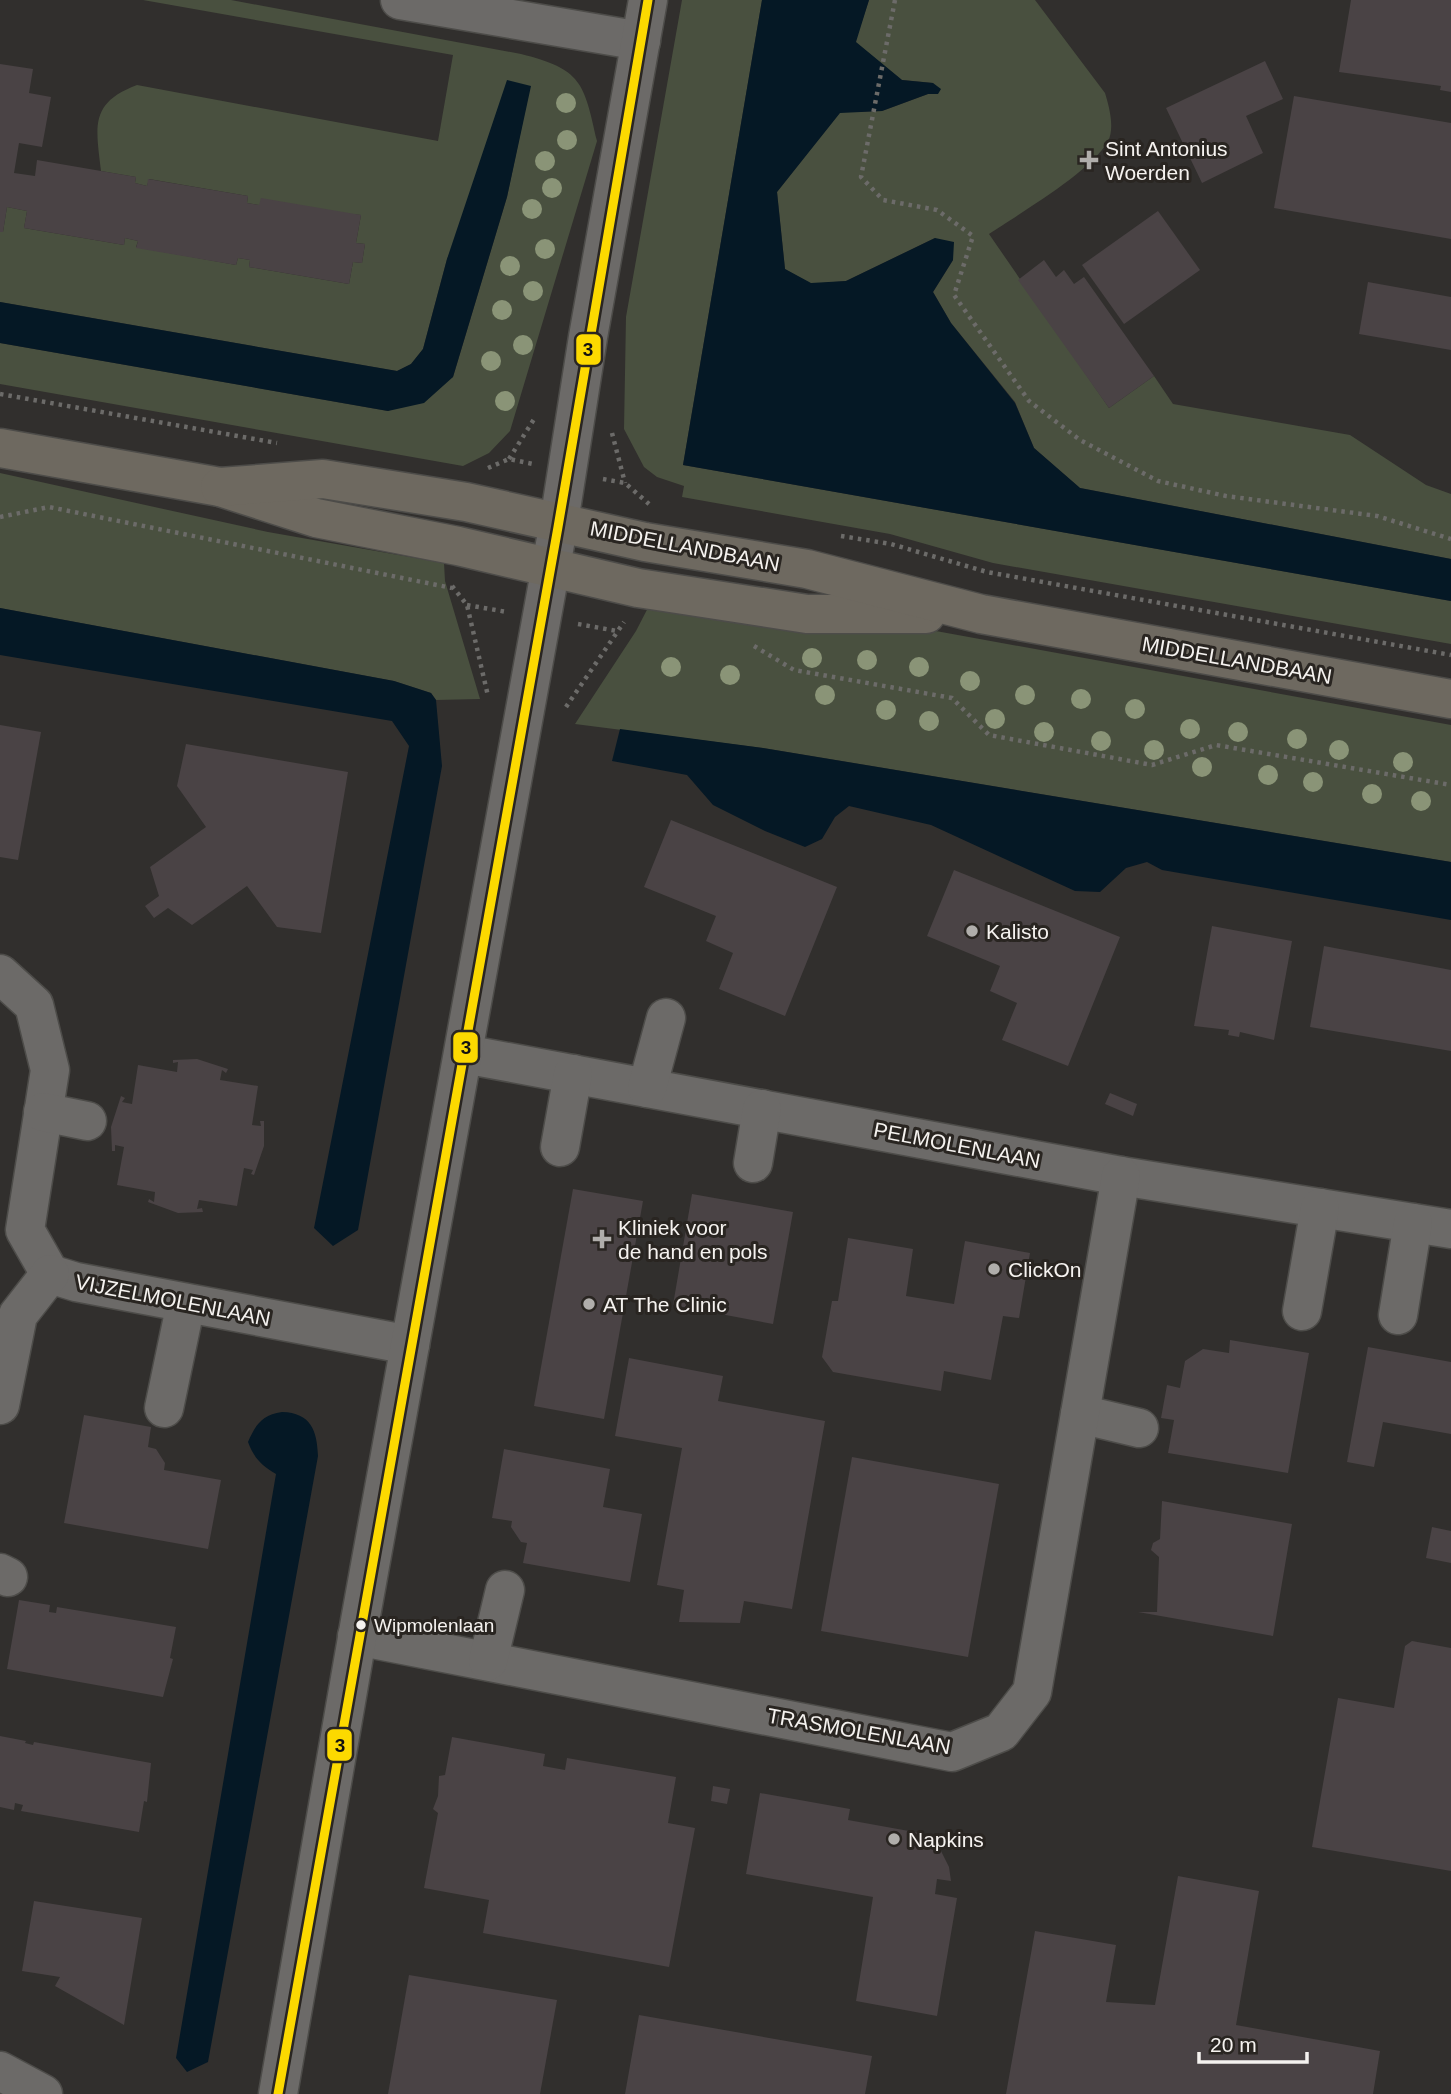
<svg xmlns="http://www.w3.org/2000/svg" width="1451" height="2094" font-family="Arial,sans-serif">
<rect width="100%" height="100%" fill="#312f2d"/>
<g fill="#49503f">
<path d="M143 0H231L521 54C582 69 584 83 597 141L510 431 489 453 463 466 0 384V343L388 411 453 377 507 197 530 87 447 259 423 349 411 364 397 371 0 302V232H3L7 207 27 211 24 228 124 245 125 238 138 241 136 247 236 265 238 258 250 260 249 267 349 284 353 262 362 263 365 244 356 243 361 215 259 205 247 203 248 196 149 179 147 186 135 183 136 177 101 171C96 127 89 103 137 85L438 141 453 55Z"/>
<polygon points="682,0 762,0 683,465 1451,601 1451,644 993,563 890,534 682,497 684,486 657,477 644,467 624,429 626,317"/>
<path d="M869 0H1035L1105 93C1109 106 1115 128 1108 141 1091 172 1020 213 989 234L1109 408 1154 376 1173 404 1350 435 1426 485 1451 494V559L1080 488 1034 448 1015 402 951 323 933 292 953 260 935 238 846 281 811 284 785 269 777 192 840 112 882 111 928 94H938L933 83 902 80 855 42Z"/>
<polygon points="0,473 268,532 444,563 445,581 480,699 436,700 431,693 394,681 0,608"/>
<polygon points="652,600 914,627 1451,725 1451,862 763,748 575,724 636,631"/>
</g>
<g fill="#051825">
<polygon points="762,0 869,0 856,42 902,80 933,83 941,89 938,94 928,94 882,111 840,113 777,192 785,269 811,283 846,281 935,238 954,242 953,260 933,292 951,323 1015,403 1034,448 1080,488 1451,559 1451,601 683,465"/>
<polygon points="507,80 531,86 507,197 453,377 424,403 388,411 0,343 0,302 397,371 411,364 423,349 447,259"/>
<polygon points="0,608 394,681 431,693 436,700 442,766 358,1230 333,1246 314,1228 409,746 392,721 0,655"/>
<polygon points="620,729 763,748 1451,862 1451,920 1162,870 1147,862 1126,868 1100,892 1075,891 931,825 849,806 835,817 822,839 805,847 765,831 713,805 687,775 612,761"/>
<path d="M282 1412C311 1413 317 1430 318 1456L208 2062 187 2072 176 2058 276 1474C261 1465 254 1458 248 1442 256 1424 262 1415 282 1412Z"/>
</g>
<g fill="#4a4345">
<polygon points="1351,0 1451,0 1451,92 1440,90 1441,86 1339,72"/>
<polygon points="1265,61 1283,99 1246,116 1263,153 1202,183 1166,108"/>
<polygon points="0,64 33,69 29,93 51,97 42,147 19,143 14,173 35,176 37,160 136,177 135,183 147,186 148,179 248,196 247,203 259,205 261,198 361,215 356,243 365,244 362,263 353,262 349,284 249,267 250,260 238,258 236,265 136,248 138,241 125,238 124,245 24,228 27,211 7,207 3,232 0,232"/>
<polygon points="1294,96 1451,123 1451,239 1274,208"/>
<polygon points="1158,211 1200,270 1124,324 1082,265"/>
<polygon points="1044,260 1056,277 1064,270 1074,284 1084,277 1154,376 1109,408 1018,280"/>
<polygon points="1368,282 1451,297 1451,350 1359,334"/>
<polygon points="0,725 41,732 18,860 0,857"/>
<polygon points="186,744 348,772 321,933 277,927 247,886 192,925 168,908 154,918 145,906 159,896 150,867 206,827 177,786"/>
<polygon points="671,820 837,887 785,1016 719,989 733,953 706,941 716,916 644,887"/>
<polygon points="954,870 1120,937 1068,1066 1002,1040 1017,1003 990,991 1000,966 927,936"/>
<polygon points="1212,926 1292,941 1274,1040 1240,1032 1239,1037 1228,1035 1229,1030 1194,1026"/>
<polygon points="1324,946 1451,970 1451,1051 1310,1027"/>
<polygon points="197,1059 228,1069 226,1073 222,1070 220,1080 258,1086 252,1125 261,1126 260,1121 264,1121 264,1146 254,1175 251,1174 253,1170 244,1168 237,1206 199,1200 197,1209 202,1208 203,1212 178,1213 148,1202 149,1199 154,1202 155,1192 117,1185 124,1147 115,1145 115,1151 112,1151 111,1127 121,1096 125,1098 122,1102 132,1104 138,1065 177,1072 178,1062 173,1063 173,1060"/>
<polygon points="1110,1093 1137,1104 1133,1116 1105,1104"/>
<polygon points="573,1189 643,1201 604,1419 534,1406"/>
<polygon points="692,1194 793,1212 773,1324 673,1305"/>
<polygon points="848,1238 913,1249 906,1296 954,1304 965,1241 1030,1253 1019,1318 1003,1316 991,1380 944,1371 941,1391 833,1372 822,1357 832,1301 838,1301"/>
<polygon points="1230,1340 1309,1353 1288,1473 1168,1453 1174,1420 1161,1418 1167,1385 1180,1388 1185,1361 1203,1349 1229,1353"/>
<polygon points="1368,1347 1451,1362 1451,1434 1383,1422 1374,1467 1347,1462"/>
<polygon points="629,1358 723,1376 718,1401 825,1421 792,1609 744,1601 740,1623 679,1622 684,1590 657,1585 682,1448 615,1436"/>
<polygon points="84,1415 151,1427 148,1447 156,1449 165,1463 164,1470 221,1480 208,1549 64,1523"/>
<polygon points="504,1449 610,1469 603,1507 642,1514 630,1582 523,1563 527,1543 521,1542 511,1527 512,1521 492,1518"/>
<polygon points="852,1457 999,1484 968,1657 821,1631"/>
<polygon points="1162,1501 1292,1524 1273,1636 1138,1612 1157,1612 1159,1557 1151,1550 1153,1543 1160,1539"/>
<polygon points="1432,1527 1451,1531 1451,1563 1426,1558"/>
<polygon points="19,1600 50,1605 49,1612 56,1613 57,1607 176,1627 170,1658 173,1659 163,1697 7,1669"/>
<polygon points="1412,1641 1451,1648 1451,1871 1312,1847 1338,1698 1394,1708 1405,1646"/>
<polygon points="0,1736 26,1741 25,1743 33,1745 34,1742 151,1763 147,1802 144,1801 139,1832 21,1811 23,1805 15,1803 14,1810 0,1807"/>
<polygon points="452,1737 545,1754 543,1766 565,1770 567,1758 676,1777 668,1823 695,1828 669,1967 483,1933 489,1900 424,1888 438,1813 433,1809 438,1796 439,1776 445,1775"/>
<polygon points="713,1786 730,1789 727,1804 711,1801"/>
<polygon points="760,1793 850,1809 848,1820 920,1833 940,1849 949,1867 951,1881 937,1879 935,1894 957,1898 937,2016 856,2001 873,1897 746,1874"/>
<polygon points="1178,1876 1259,1891 1236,2025 1380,2051 1373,2094 1006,2094 1035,1931 1116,1945 1106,2002 1155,2005"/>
<polygon points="34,1901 142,1918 124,2025 55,1986 60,1977 22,1971"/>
<polygon points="409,1975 557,2000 540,2094 388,2094"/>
<polygon points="639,2015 872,2056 865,2094 625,2094"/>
</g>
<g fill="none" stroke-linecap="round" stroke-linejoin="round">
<g stroke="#4d4c49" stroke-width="41">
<g id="minor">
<polyline points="400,0 641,41"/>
<polyline points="0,974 34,1005 50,1070 25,1230 50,1274 76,1282 410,1345"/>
<polyline points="464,1054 1121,1176 1451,1229"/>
<polyline points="647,1088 666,1018"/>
<polyline points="43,1112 87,1121"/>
<polyline points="560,1147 573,1074"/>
<polyline points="753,1163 762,1109"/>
<polyline points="1302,1311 1320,1208"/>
<polyline points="1398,1315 1413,1223"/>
<polyline points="0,1405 18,1315 50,1274"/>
<polyline points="164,1408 186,1303"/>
<polyline points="1080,1414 1139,1428"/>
<polyline points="0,1573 8,1577"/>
<polyline points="357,1636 952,1752 1001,1732 1032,1692 1121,1176"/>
<polyline points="488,1661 505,1590"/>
<polyline points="0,2071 43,2094"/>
<polyline points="278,2094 360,1621 559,522 588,337 648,0"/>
</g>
</g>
<g stroke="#4d4c49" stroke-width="41">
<g id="major">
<polyline points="0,448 220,487 316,518 458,546 638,588 807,614 926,614"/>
<polyline points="220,487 323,479 466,502 645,542 807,569 981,614 1451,699"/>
</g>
</g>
<g stroke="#6c6b69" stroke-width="4.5" stroke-dasharray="3.5 5" stroke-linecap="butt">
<polyline points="895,0 861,177 883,200 937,210 973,236 954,295 1029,401 1080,440 1158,481 1226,496 1377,516 1451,539"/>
<polyline points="0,394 277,443"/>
<polyline points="612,433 625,483"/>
<polyline points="509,459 536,416"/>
<polyline points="488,468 509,459 533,464"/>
<polyline points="603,479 625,483 649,504"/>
<polyline points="0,517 49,507 452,588"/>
<polyline points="841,536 891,544 987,572 1451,655"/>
<polyline points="452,586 467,605 488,696"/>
<polyline points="467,605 507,612"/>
<polyline points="578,624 617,631"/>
<polyline points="754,646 794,670 952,698 989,735 1152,765 1216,745 1451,785"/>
<polyline points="566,707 624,622"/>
</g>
<use href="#minor" stroke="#6c6a68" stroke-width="38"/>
<use href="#major" stroke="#6e6960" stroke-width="38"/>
<g stroke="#292521" stroke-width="14">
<path id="bus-1" d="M278 2094C369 1571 467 1050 558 527 589 351 617 175 648 0"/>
</g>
<use href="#bus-1" stroke="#fcd900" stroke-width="9"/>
</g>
<g fill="#8a9477">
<circle cx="566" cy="103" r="10"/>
<circle cx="567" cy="140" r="10"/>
<circle cx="545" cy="161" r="10"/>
<circle cx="552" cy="188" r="10"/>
<circle cx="532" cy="209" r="10"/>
<circle cx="545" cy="249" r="10"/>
<circle cx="510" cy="266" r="10"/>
<circle cx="533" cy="291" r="10"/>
<circle cx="502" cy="310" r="10"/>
<circle cx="523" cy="345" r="10"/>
<circle cx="491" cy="361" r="10"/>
<circle cx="505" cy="401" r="10"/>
<circle cx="812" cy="658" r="10"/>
<circle cx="867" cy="660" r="10"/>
<circle cx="671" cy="667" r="10"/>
<circle cx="919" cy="667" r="10"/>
<circle cx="730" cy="675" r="10"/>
<circle cx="970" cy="681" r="10"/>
<circle cx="825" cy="695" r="10"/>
<circle cx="1025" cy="695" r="10"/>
<circle cx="1081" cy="699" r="10"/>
<circle cx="1135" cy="709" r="10"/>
<circle cx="886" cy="710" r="10"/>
<circle cx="995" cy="719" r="10"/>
<circle cx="929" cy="721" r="10"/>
<circle cx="1190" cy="729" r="10"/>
<circle cx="1044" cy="732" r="10"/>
<circle cx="1238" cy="732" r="10"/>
<circle cx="1297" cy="739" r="10"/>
<circle cx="1101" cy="741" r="10"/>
<circle cx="1154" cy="750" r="10"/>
<circle cx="1339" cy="750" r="10"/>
<circle cx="1403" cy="762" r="10"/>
<circle cx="1202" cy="767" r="10"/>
<circle cx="1268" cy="775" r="10"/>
<circle cx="1313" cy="782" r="10"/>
<circle cx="1372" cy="794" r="10"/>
<circle cx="1421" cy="801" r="10"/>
</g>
<g fill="#b0aeab" stroke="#292521" stroke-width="2.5">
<path d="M1085.5 149.5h7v7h7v7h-7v7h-7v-7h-7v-7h7z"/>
<circle cx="972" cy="931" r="7"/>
<path d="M598.5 1228.5h7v7h7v7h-7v7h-7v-7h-7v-7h7z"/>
<circle cx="994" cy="1269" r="7"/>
<circle cx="589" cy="1304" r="7"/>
<circle cx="894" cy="1839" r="7"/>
</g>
<circle fill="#f5f2ef" stroke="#292521" stroke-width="2.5" cx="361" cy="1625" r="6"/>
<g text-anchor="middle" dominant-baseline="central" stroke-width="6" stroke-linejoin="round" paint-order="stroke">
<g font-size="19" fill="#f5f2ef" stroke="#292521" text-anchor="start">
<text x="374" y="1625">Wipmolenlaan</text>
</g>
<g font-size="21" fill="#f5f2ef" stroke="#292521" text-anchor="start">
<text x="1105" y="148">Sint Antonius<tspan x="1105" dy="24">Woerden</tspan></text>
<text x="986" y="931">Kalisto</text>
<text x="618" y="1227">Kliniek voor<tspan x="618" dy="24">de hand en pols</tspan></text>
<text x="1008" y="1269">ClickOn</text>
<text x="603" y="1304">AT The Clinic</text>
<text x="908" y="1839">Napkins</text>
</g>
<g font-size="21" fill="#f5f2ef" stroke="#292521">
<text transform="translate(685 546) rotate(11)">MIDDELLANDBAAN</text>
<text transform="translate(1237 660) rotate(10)">MIDDELLANDBAAN</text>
<text transform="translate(957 1145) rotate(11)">PELMOLENLAAN</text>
<text transform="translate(173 1300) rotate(11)">VIJZELMOLENLAAN</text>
<text transform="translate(859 1731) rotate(10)">TRASMOLENLAAN</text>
</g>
</g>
<g stroke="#292521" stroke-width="2.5">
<rect x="575" y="333" width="27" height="33" rx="7" fill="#fcd900"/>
<rect x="452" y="1031" width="27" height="33" rx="7" fill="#fcd900"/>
<rect x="326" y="1728" width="27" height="34" rx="7" fill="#fcd900"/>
</g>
<g font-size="19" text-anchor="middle" font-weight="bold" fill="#111">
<text x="588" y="356">3</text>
<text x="466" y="1054">3</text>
<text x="340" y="1752">3</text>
</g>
<path d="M1199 2052v10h108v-10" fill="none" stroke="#f5f2ef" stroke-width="3.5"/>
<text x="1210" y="2052" font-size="21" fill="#f5f2ef" stroke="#292521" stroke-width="5" paint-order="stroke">20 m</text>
</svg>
